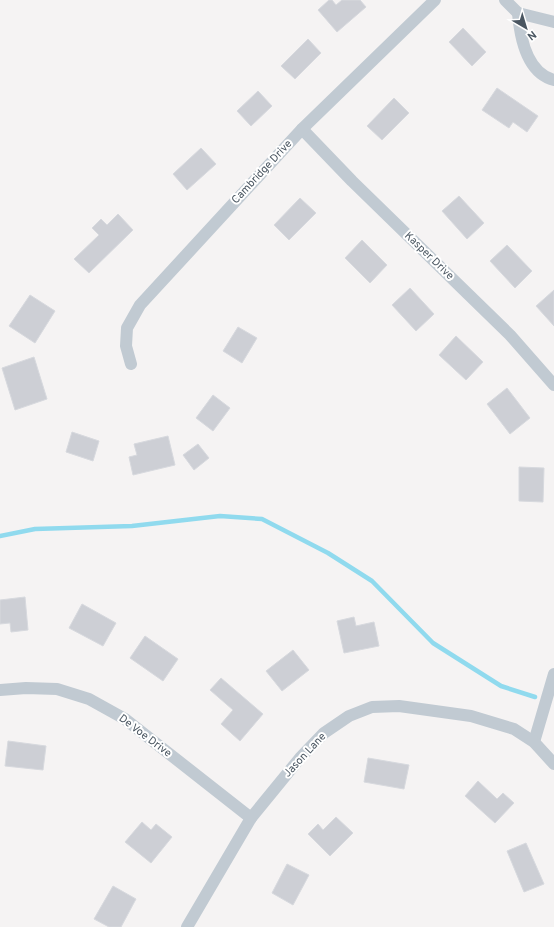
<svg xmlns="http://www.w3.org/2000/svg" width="554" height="927" font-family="Overpass,sans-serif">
<rect width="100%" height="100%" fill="#f5f3f3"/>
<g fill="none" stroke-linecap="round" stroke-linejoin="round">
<polyline stroke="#90daee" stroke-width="4.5" points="0,536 35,529 132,526 220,516 262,519 328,553 372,581 433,643 501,686 535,697"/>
</g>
<g fill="#cdcfd5" stroke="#d7d9de">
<polygon points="329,0 332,0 336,5 342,0 360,0 366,7 337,32 318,10"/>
<polygon points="463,28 486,52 472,66 449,42"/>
<polygon points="308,39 321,53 295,79 281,66"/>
<polygon points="497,88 538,116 527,132 513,122 509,128 482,110"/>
<polygon points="258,91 272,106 251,126 237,111"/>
<polygon points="394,98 409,113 382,140 367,126"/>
<polygon points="201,148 216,164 187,190 173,174"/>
<polygon points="459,196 484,223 467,239 442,211"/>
<polygon points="300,198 316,213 289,240 274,225"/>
<polygon points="118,214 133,230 89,273 74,259 99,235 92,228 101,219 107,225"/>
<polygon points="362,240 387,265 370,283 345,258"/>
<polygon points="507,245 532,271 515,288 490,261"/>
<polygon points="410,288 434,314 416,331 392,305"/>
<polygon points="554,290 554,326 536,306"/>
<polygon points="30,295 55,311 35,343 9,326"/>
<polygon points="238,327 257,338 242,363 223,351"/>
<polygon points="456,336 483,362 466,380 439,355"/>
<polygon points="34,357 47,399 15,410 2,368"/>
<polygon points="507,388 530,418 510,434 487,404"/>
<polygon points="213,395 230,408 213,431 196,418"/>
<polygon points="72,432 99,441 93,461 66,452"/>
<polygon points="168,436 175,465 133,475 129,457 137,455 134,444"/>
<polygon points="198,444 209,458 194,470 183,455"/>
<polygon points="519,467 544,468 543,502 519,501"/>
<polygon points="25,597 28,630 11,632 10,623 0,624 0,600"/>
<polygon points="82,604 116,623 103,646 69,628"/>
<polygon points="354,617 356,626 374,622 379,646 344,653 337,621"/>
<polygon points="145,636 178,659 163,681 130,658"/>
<polygon points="293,650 309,670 282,691 266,671"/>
<polygon points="221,678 263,714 240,741 221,724 233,710 210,690"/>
<polygon points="8,741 46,746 43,770 5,766"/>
<polygon points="368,758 409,765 404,789 364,782"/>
<polygon points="478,781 497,799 503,793 514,803 495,823 465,796"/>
<polygon points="336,817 353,833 330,856 308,834 318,824 323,830"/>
<polygon points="142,822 151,830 156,824 172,837 151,863 125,842"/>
<polygon points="526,843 544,884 524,892 507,851"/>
<polygon points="287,864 309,875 293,905 272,893"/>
<polygon points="113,886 136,899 121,927 109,927 94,919"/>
</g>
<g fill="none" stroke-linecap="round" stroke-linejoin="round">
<g stroke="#c1cad2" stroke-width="12">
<polyline points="505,0 518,13"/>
<path d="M554 22 518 13C520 37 527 73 554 80"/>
<polyline points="302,129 352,181 510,335 554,385"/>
<polyline points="131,364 126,346 127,328 140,305 302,129 435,0"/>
<polyline points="0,690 26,688 57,689 89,699 125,719 251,818"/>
<polyline points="534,742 554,674"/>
<polyline points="187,927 251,818 300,758 324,733 349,716 372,707 399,706 471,716 514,729 534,742 554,764"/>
</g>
</g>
<g text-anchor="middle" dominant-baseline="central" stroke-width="4" stroke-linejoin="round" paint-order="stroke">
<g font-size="11" fill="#4a5661" stroke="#fff">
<text transform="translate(262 172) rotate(-47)">Cambridge Drive</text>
<text transform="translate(429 256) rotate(44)">Kasper Drive</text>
<text transform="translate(145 736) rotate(37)">De Voe Drive</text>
<text transform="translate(305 755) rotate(-47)">Jason Lane</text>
</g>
</g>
<g transform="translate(526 28) rotate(142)" stroke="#ffffff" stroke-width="3" paint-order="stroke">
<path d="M0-3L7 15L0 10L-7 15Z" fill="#4a5661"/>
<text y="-6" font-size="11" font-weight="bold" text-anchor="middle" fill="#4a5661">N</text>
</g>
</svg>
